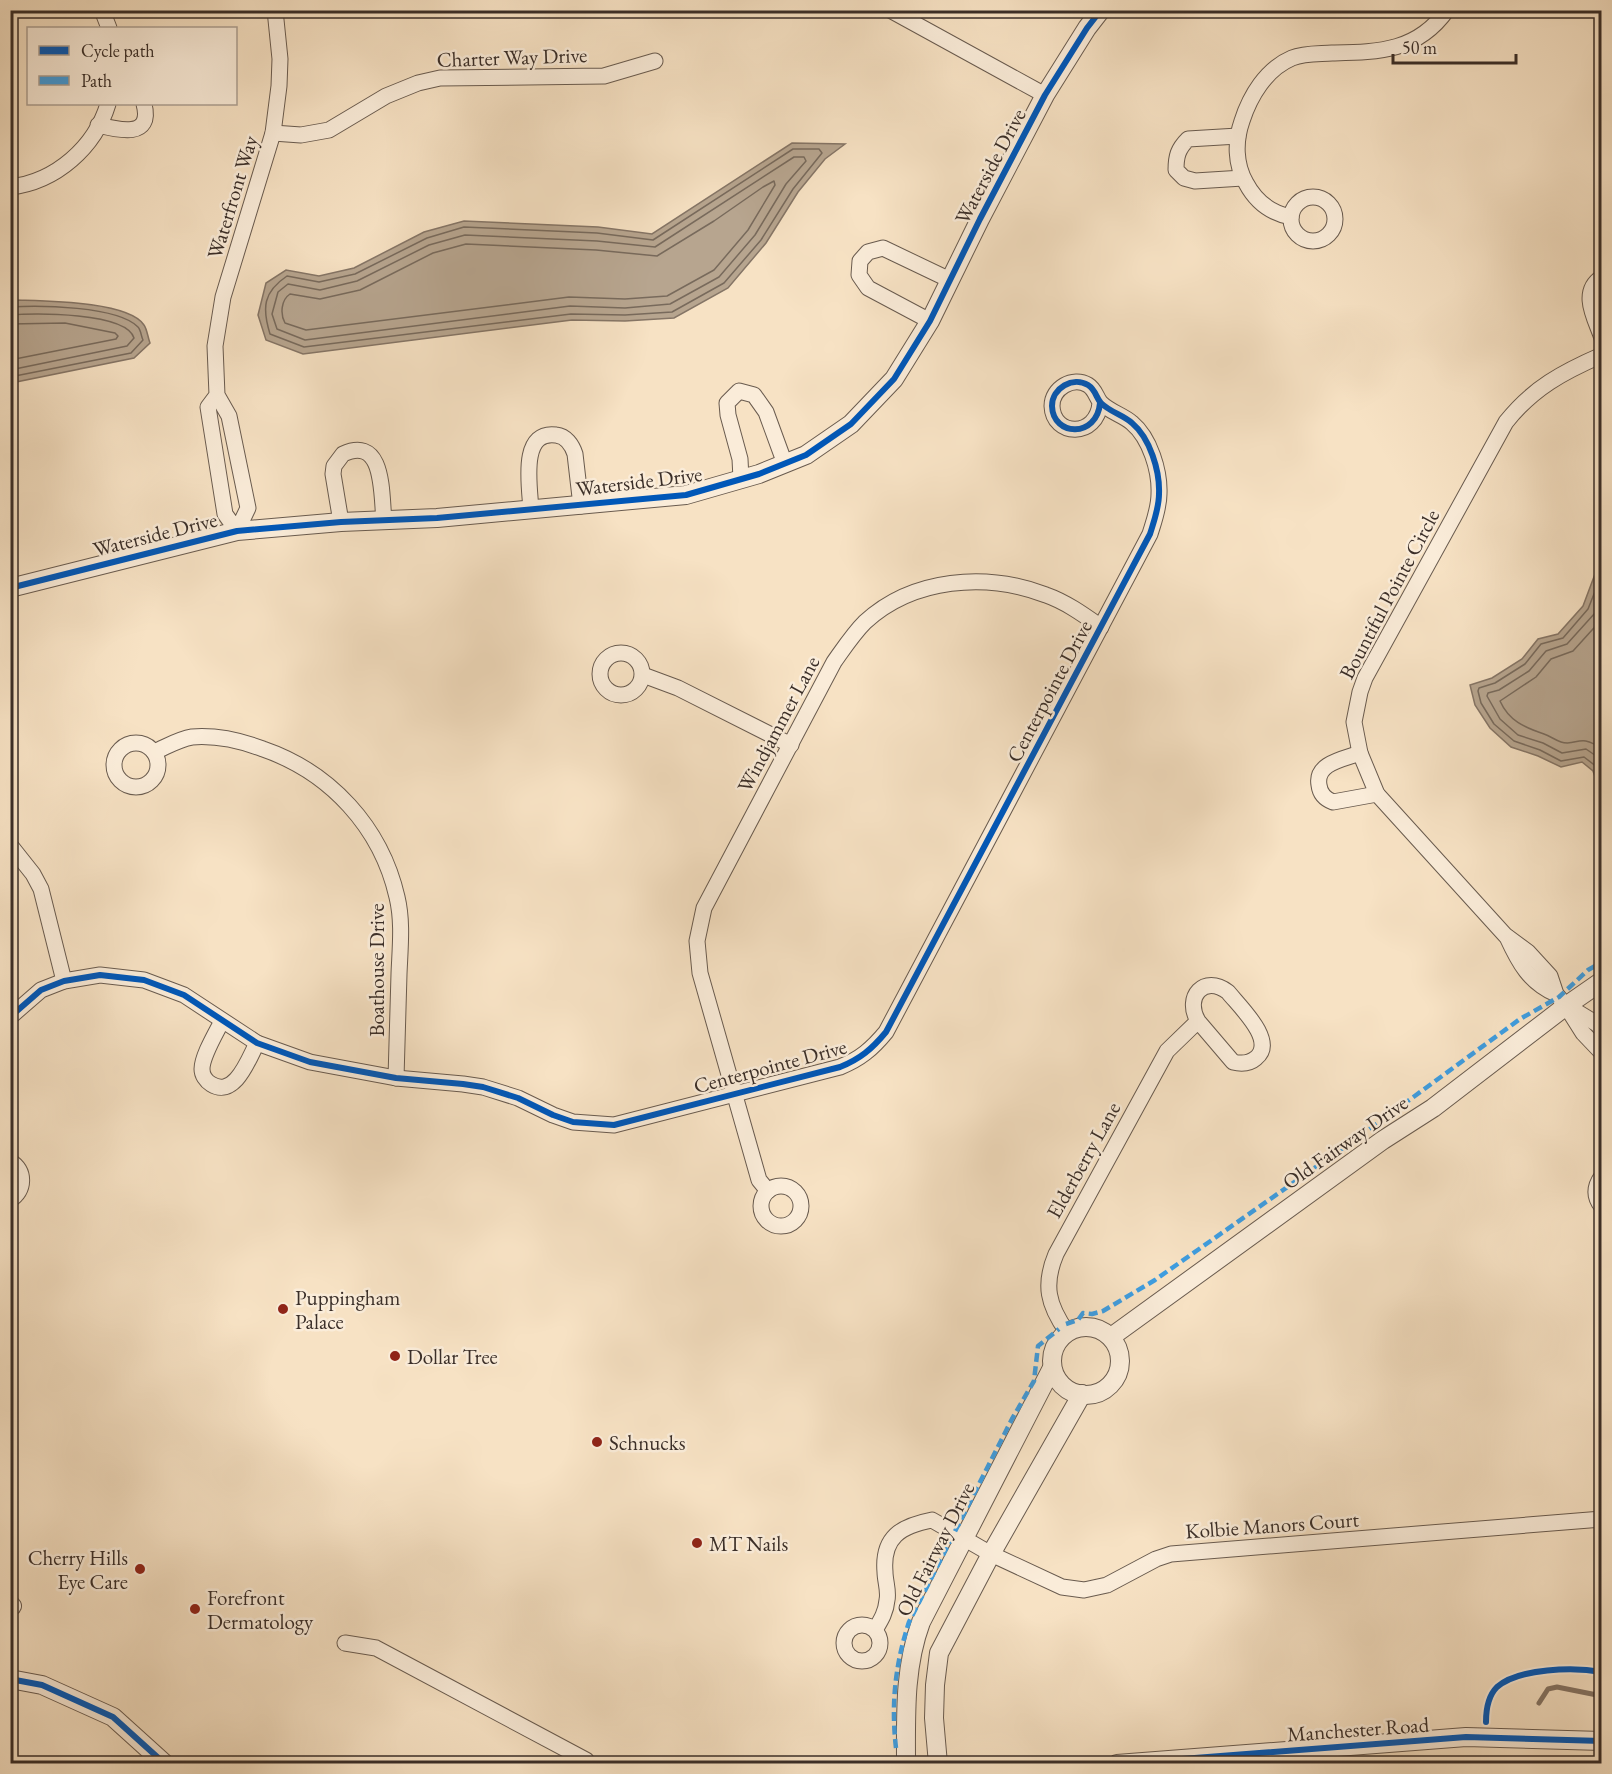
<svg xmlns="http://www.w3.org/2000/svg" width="1612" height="1774" font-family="'EB Garamond',serif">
<rect width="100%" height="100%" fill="#f7e2c4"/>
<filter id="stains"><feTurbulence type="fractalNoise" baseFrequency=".00333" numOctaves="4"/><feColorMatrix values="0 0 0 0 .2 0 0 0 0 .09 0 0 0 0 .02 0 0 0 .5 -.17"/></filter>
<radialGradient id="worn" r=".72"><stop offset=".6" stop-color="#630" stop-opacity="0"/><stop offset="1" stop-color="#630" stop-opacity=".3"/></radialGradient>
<g fill="#b7a58f" stroke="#857566" stroke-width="1.5">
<polygon points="792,143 845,144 825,159 798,192 766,243 728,288 674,318 625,321 572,320 303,354 266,340 258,315 266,283 286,270 319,276 354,268 424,232 464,221 598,227 652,234"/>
<path d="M16 300C43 301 128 301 144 325 147 329 148 338 150 343L134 358 11 383V302Z"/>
<polygon points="1601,508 1601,794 1593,771 1582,762 1561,767 1538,756 1511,747 1490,728 1475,705 1470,685 1492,678 1522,659 1538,639 1558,634 1583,606 1598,566 1597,512"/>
</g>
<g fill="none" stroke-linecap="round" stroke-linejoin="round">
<g stroke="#786a5c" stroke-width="1.5">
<path d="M793 149H819L822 153 793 189 761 240 724 283 672 312 625 315 571 314 304 347 270 334C262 308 263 292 287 276L319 282 355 274 427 238 464 227 597 233 653 240Z"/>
<polygon points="804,157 806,161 786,184 755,235 719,277 670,304 625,308 570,306 305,340 277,329 272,314 278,292 288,284 320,290 357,281 429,245 465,235 597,241 655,247 794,157"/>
<path d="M774 181 775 185 748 230 714 270 667 296 625 299 569 297 306 330 285 323C280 314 281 300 290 294L320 299 360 290 433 253 466 244 596 250 657 256 714 221 763 187Z"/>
<path d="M10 307C38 305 118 306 138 327 141 330 141 336 143 340L131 353 10 377"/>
<path d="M10 315C34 313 126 312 134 338L127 346 10 370"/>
<polyline points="10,324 65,323 115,333 118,336 116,339 10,360"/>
<polyline points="1602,574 1588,609 1563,638 1541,644 1525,664 1495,683 1479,688 1478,691 1481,703 1494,724 1514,741 1540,750 1561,761 1584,757 1597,767 1602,777"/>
<polyline points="1602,595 1595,613 1567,644 1546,651 1529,671 1499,690 1488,693 1487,696 1500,719 1518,735 1543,743 1562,753 1586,749 1602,760"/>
<path d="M1602 619 1573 651 1551 659 1536 677 1500 701C1509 721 1524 727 1544 734 1550 736 1555 740 1561 742 1577 747 1579 732 1602 749"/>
</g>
<polyline stroke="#857566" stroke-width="5" points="1539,1703 1548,1689 1557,1687 1602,1696"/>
<g stroke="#695b4f" stroke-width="17">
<g id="minor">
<polyline points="102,10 109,28"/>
<polyline points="890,10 1045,95"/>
<path d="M98 125C118 130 153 139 144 104"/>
<polyline points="273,133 301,135 329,130 386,96 418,83 440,78 604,76 655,61"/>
<path d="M1238 136 1188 139C1178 149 1176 156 1176 170L1184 178 1195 181 1243 178"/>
<path d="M10 187C56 182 95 147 108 104"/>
<circle cx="1313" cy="219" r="22"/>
<path d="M1291 217C1270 213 1256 202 1246 183 1235 164 1235 141 1242 121 1250 96 1266 69 1292 58 1304 53 1319 54 1332 53 1378 52 1417 52 1447 10"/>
<path d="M1602 277C1579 292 1595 318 1602 338"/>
<polyline points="930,321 868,288 859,275 860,261 868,252 883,248 950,280"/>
<path d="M1602 355C1563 372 1533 388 1506 422L1365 678 1360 692 1354 722 1360 753 1377 794 1505 935 1528 952 1550 976 1556 994 1566 1006 1583 1033 1602 1053"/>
<polyline points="217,395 208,407 225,514 237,531 248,508 229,416 217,395 215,346 223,297 273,133 279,86 280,59 275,10"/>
<polyline points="741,479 740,459 728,415 727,403 739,391 754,395 766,412 785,464"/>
<path d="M531 510C530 488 519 430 556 435 566 436 572 445 575 454L581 506"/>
<path d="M341 522 333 474 334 466 343 454C385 435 381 494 384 520"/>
<circle cx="621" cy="674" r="21"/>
<polyline points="643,675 678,688 791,745"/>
<circle cx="136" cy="765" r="22"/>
<path d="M154 752C166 747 179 739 192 737 217 735 239 740 263 749 330 772 381 827 397 897 403 922 400 948 399 974 398 1009 397 1043 396 1078"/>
<path d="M1360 753C1344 759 1315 763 1319 785 1320 794 1325 799 1333 802L1377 794"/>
<polyline points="10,845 33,874 41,889 64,981"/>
<path d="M1507 937C1519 963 1529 982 1556 994"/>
<polyline points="1569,1007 1597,1024 1602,1030"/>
<path d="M10 1017 41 990 64 981 100 975 144 980 184 995 257 1043 310 1062 396 1078 463 1084 483 1087 518 1098 553 1115 573 1122 614 1125 840 1067C860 1059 872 1049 886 1032L1150 534C1154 521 1159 508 1159 494 1160 471 1150 438 1132 423 1123 415 1110 412 1101 403 1096 398 1096 390 1088 385 1073 376 1052 388 1052 406 1053 437 1097 438 1100 403"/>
<path d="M222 1021C216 1033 202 1056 202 1069 202 1075 206 1081 211 1084 235 1099 249 1058 257 1043"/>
<path d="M10 1161C26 1171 25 1190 10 1200"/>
<path d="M1602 1176C1594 1187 1594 1197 1602 1207"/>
<circle cx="781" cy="1206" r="20"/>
<path d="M768 1191 759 1180 700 973 697 941 704 908 834 662C844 648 853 634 865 622 913 578 986 572 1046 595 1066 602 1084 615 1101 627"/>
<path d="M1067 1332C1048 1305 1043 1285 1056 1254L1167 1051 1198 1021 1233 1062C1241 1064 1249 1064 1256 1058 1277 1041 1239 1006 1228 992 1204 974 1184 997 1198 1021"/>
<circle cx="862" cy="1643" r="18"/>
<path d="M875 1630C881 1620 886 1612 887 1600 889 1591 885 1581 885 1572 882 1537 901 1526 932 1520L991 1554 1062 1587 1084 1590 1107 1585 1156 1559 1171 1554 1602 1519"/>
<polyline points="345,1643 376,1648 586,1760 586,1764"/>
</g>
</g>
<g stroke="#695b4f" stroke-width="20">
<g id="tertiary">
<polyline points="10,588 237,531 341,522 437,518 686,495 759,474 806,455 851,424 894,379 930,321 980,219 1045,95 1087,28 1101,10"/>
<circle cx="1086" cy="1361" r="34"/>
<polyline points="1111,1337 1383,1140 1433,1108 1566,1006 1602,981"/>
<polyline points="10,1607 12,1606"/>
<polyline points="10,1679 42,1685 113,1717 165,1764"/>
<path d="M906 1764C906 1715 904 1668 921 1622L1052 1368"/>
<polyline points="938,1764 934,1718 935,1685 939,1653 991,1554 1082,1394"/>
<polyline points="1117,1764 1466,1737 1602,1741"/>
</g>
</g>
<use href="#minor" stroke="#faecd9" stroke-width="15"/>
<use href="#tertiary" stroke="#faecd9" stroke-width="18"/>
<g stroke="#3e9de0" stroke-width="4.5" stroke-dasharray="9 4.5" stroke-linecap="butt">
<polyline points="1066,1324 1078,1320 1083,1313 1092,1314 1103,1311 1155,1280 1367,1131 1520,1019 1559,997 1588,970 1602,962"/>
<path d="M896 1748C891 1704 895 1665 909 1622L1012 1419 1034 1381 1038 1346 1059 1329"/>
</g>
<g stroke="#faecd9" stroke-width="10">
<g id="cycleway">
<polyline points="10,588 237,531 341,522 437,518 686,495 759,474 806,455 851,424 894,379 930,321 980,219 1045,95 1087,28 1101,10"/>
<path d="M10 1017 41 990 64 981 100 975 144 980 184 995 257 1043 310 1062 396 1078 463 1084 483 1087 518 1098 553 1115 573 1122 614 1125 840 1067C860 1059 872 1049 886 1032L1150 534C1154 521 1159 508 1159 494 1160 471 1150 438 1132 423 1123 415 1110 412 1101 403 1096 398 1096 390 1088 385 1073 376 1052 388 1052 406 1053 437 1097 438 1100 403"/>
<polyline points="10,1679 42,1685 113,1717 165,1764"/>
<path d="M1486 1722C1486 1710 1488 1696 1497 1687 1519 1668 1574 1667 1602 1672"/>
<polyline points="1117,1764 1466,1737 1602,1741"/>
</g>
</g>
<use href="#cycleway" stroke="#0057b8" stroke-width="6"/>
</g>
<g fill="#8f2418" stroke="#faecd9" stroke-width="2">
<circle cx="283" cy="1309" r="6"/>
<circle cx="395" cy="1356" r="6"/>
<circle cx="597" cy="1442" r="6"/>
<circle cx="697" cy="1543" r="6"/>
<circle cx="140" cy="1569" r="6"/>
<circle cx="195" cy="1609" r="6"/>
</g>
<g text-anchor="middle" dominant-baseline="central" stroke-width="5" stroke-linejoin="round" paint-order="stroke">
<g font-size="21" fill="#3a2e28" stroke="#faecd9">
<text transform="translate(512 57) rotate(-2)">Charter Way Drive</text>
<text transform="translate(990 166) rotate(-62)">Waterside Drive</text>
<text transform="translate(232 197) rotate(-73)">Waterfront Way</text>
<text transform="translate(639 481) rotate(-7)">Waterside Drive</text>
<text transform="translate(155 534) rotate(-14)">Waterside Drive</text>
<text transform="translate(1389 594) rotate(-62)">Bountiful Pointe Circle</text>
<text transform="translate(1049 691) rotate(-62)">Centerpointe Drive</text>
<text transform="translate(778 724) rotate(-62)">Windjammer Lane</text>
<text transform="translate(376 970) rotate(-90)">Boathouse Drive</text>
<text transform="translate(770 1066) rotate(-15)">Centerpointe Drive</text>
<text transform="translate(1345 1142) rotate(-35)">Old Fairway Drive</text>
<text transform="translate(1083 1160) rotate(-61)">Elderberry Lane</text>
<text transform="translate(1272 1525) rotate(-4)">Kolbie Manors Court</text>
<text transform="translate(935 1549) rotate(-63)">Old Fairway Drive</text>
<text transform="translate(1358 1729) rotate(-4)">Manchester Road</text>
</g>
<g font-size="21" fill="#3a2e28" stroke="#faecd9" text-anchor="start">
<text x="295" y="1297">Puppingham<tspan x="295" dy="24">Palace</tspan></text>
<text x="407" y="1356">Dollar Tree</text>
<text x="609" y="1442">Schnucks</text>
<text x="709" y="1543">MT Nails</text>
<text x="128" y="1557" text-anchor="end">Cherry Hills<tspan x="128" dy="24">Eye Care</tspan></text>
<text x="207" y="1597">Forefront<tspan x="207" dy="24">Dermatology</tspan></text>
</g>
</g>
<rect width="1612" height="1774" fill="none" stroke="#f7e2c4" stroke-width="36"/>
<rect x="12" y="12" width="1588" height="1750" fill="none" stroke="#3a2e28" stroke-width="3"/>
<rect x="18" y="18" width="1576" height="1738" fill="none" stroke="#3a2e28" stroke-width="1.5"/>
<rect x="27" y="27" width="210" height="78" fill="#faecd9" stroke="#ada092" stroke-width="1.5"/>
<rect x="39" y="46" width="30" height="9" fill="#0057b8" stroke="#ada092" stroke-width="1.5"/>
<text x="81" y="57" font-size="18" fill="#3a2e28">Cycle path</text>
<rect x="39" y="76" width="30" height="9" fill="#3e9de0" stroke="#ada092" stroke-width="1.5"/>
<text x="81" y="87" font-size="18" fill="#3a2e28">Path</text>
<path d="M1393 54v9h123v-9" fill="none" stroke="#3a2e28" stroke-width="3"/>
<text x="1402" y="54" font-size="18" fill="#3a2e28" stroke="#faecd9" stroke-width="4.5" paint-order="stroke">50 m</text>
<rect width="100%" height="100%" filter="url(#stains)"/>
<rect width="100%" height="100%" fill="url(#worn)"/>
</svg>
